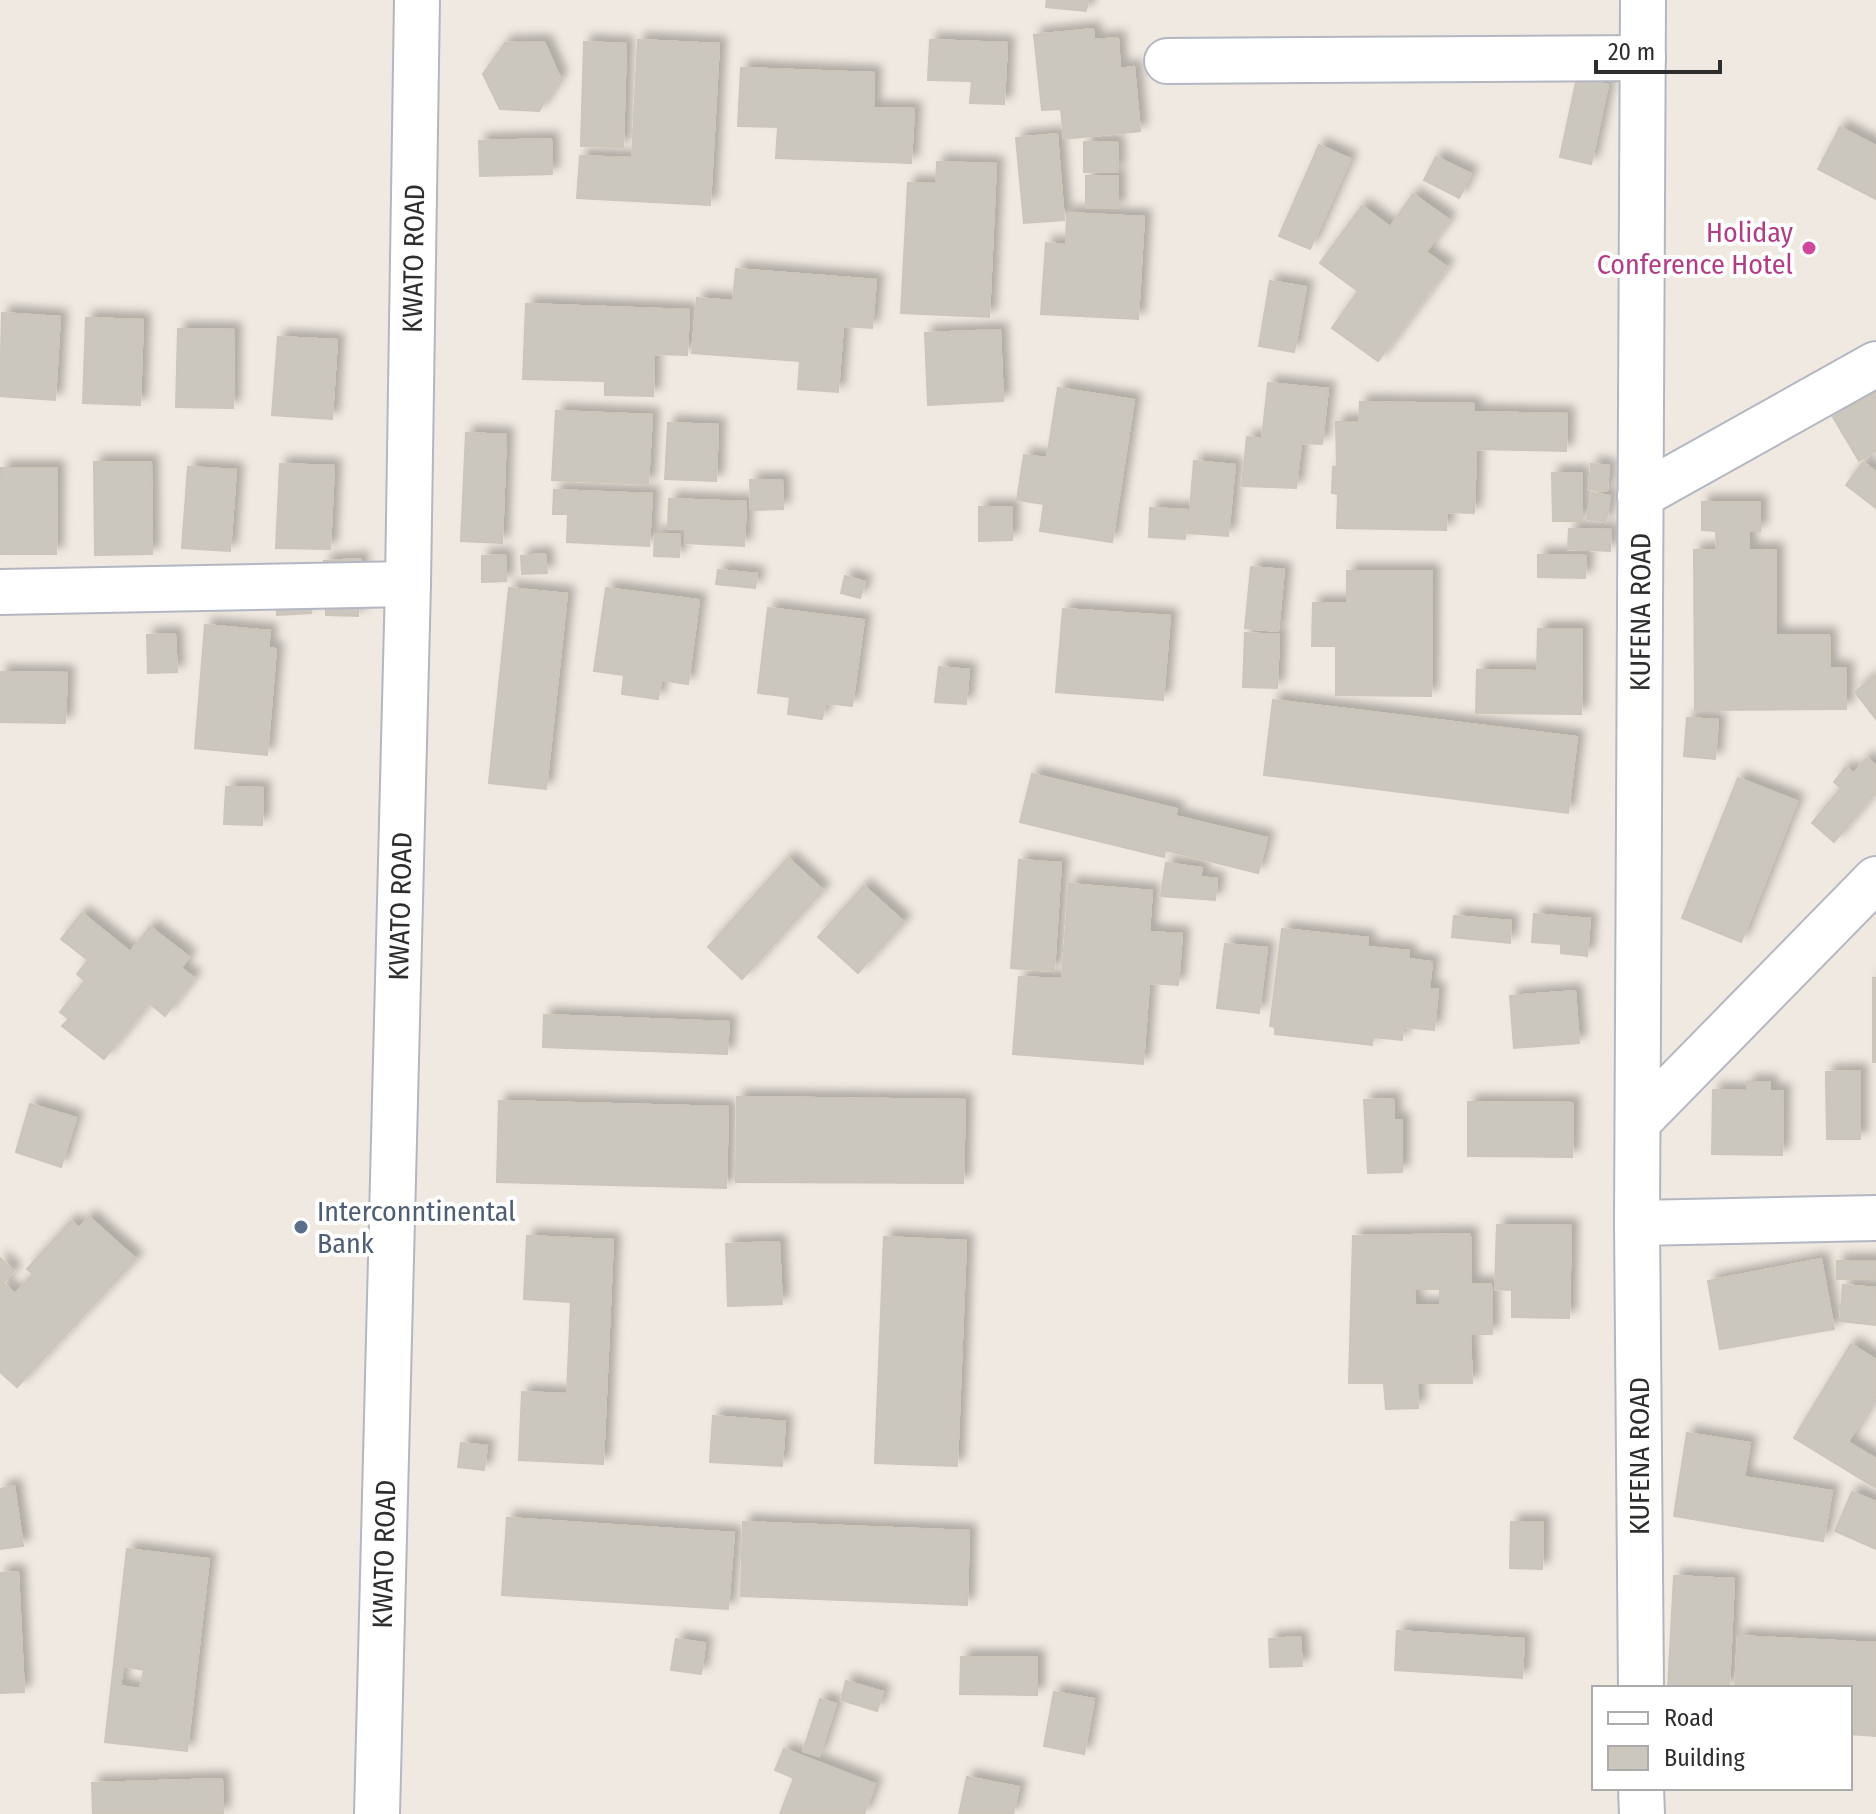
<svg xmlns="http://www.w3.org/2000/svg" width="1876" height="1814" font-family="'Fira Sans Condensed',sans-serif">
<defs>
<filter id="shadow"><feDropShadow dx="7" dy="-7" stdDeviation="4" flood-color="#0004"/></filter>
</defs>
<rect width="100%" height="100%" fill="#efe9e1"/>
<g fill="#cbc7bf" stroke="#cbc5ba" stroke-width="2" fill-rule="evenodd" filter="url(#shadow)">
<polygon points="1047,0 1088,0 1086,11 1046,7"/>
<polygon points="1093,29 1094,40 1118,38 1120,69 1134,67 1140,131 1064,139 1061,109 1042,110 1034,35"/>
<polygon points="638,40 719,44 710,205 577,198 580,156 632,158"/>
<polygon points="930,40 1007,43 1004,104 970,103 972,81 928,80"/>
<polygon points="544,42 560,78 539,111 500,109 483,74 505,43"/>
<polygon points="584,42 626,44 623,147 581,146"/>
<polygon points="741,68 874,73 873,108 914,109 911,163 776,158 778,127 738,126"/>
<polygon points="1577,78 1608,85 1591,164 1560,157"/>
<polygon points="1840,127 1876,146 1876,199 1818,169"/>
<polygon points="1057,134 1064,220 1024,223 1016,138"/>
<polygon points="551,139 552,174 480,176 479,141"/>
<polygon points="1084,142 1117,142 1118,171 1084,172"/>
<polygon points="1319,145 1350,159 1310,249 1279,236"/>
<polygon points="1436,157 1471,174 1459,198 1424,180"/>
<polygon points="937,162 996,164 989,317 901,313 908,183 936,184"/>
<rect x="1086" y="176" width="32" height="32"/>
<polygon points="1413,194 1449,220 1426,252 1447,267 1378,361 1332,328 1358,291 1320,263 1362,206 1390,227"/>
<polygon points="1067,213 1144,217 1138,319 1041,314 1046,243 1066,245"/>
<polygon points="736,269 876,280 872,328 843,326 838,392 798,389 800,361 692,353 697,298 733,301"/>
<polygon points="1270,281 1306,287 1294,352 1259,346"/>
<polygon points="526,304 689,310 687,355 654,354 653,396 605,395 605,381 523,379"/>
<polygon points="2,313 60,317 55,400 0,396"/>
<polygon points="86,318 143,320 140,405 83,403"/>
<polygon points="178,329 234,330 233,408 176,407"/>
<polygon points="1000,330 1003,401 928,405 925,333"/>
<polygon points="278,337 337,340 332,419 272,415"/>
<polygon points="1268,383 1328,389 1322,444 1301,443 1296,488 1242,486 1247,437 1262,439"/>
<polygon points="1058,388 1134,400 1112,542 1040,531 1044,504 1017,500 1024,455 1047,458"/>
<polygon points="1876,391 1876,451 1859,461 1833,417"/>
<polygon points="1360,402 1474,404 1474,412 1567,414 1566,451 1476,449 1474,513 1447,512 1446,530 1337,528 1338,494 1332,493 1333,467 1337,466 1336,422 1359,422"/>
<polygon points="556,411 652,415 648,484 552,480"/>
<polygon points="668,423 718,425 716,481 665,479"/>
<polygon points="466,433 506,435 502,543 461,541"/>
<polygon points="1194,461 1235,465 1228,536 1188,533"/>
<polygon points="94,462 151,462 152,554 95,555"/>
<polygon points="1863,462 1876,472 1876,508 1846,485"/>
<polygon points="280,464 334,466 330,549 276,548"/>
<polygon points="1591,464 1609,466 1607,491 1589,489"/>
<polygon points="188,467 236,470 230,551 182,548"/>
<polygon points="1,468 57,468 56,554 0,554"/>
<polygon points="1552,473 1582,473 1582,521 1553,521"/>
<polygon points="750,480 782,480 783,509 751,510"/>
<polygon points="554,490 652,494 649,546 567,542 568,514 553,514"/>
<polygon points="1592,493 1610,496 1606,522 1587,519"/>
<polygon points="669,499 746,502 744,546 685,543 685,529 668,528"/>
<polygon points="1702,502 1760,502 1760,531 1749,531 1749,550 1776,550 1776,635 1829,635 1830,668 1846,668 1846,709 1695,710 1694,550 1717,550 1716,531 1702,530"/>
<polygon points="979,507 1012,507 1012,540 979,541"/>
<polygon points="1150,508 1187,510 1185,539 1149,537"/>
<polygon points="1569,529 1611,530 1610,551 1568,549"/>
<polygon points="655,534 680,535 679,557 654,556"/>
<polygon points="545,554 547,573 522,574 521,556"/>
<polygon points="505,555 506,581 482,582 482,556"/>
<polygon points="1538,555 1586,556 1585,578 1538,577"/>
<polygon points="361,559 361,575 325,577 324,561"/>
<polygon points="1251,567 1284,570 1278,631 1245,628"/>
<polygon points="718,570 757,574 755,588 716,584"/>
<polygon points="1347,571 1432,571 1431,696 1336,695 1336,646 1312,646 1313,603 1347,603"/>
<polygon points="845,576 865,582 860,598 841,593"/>
<polygon points="509,588 567,594 546,789 489,783"/>
<polygon points="606,588 699,600 688,684 661,680 658,699 622,694 624,675 594,671"/>
<polygon points="311,597 311,613 277,615 276,598"/>
<polygon points="326,598 359,598 358,616 326,615"/>
<polygon points="768,608 864,620 852,706 825,703 822,719 788,714 790,697 758,693"/>
<polygon points="1063,609 1170,616 1163,700 1056,692"/>
<polygon points="205,625 270,631 268,648 276,649 267,755 195,748"/>
<polygon points="1538,629 1582,629 1581,714 1476,713 1477,670 1537,671"/>
<polygon points="1245,633 1279,635 1277,688 1243,687"/>
<polygon points="175,634 177,672 148,673 147,635"/>
<polygon points="939,667 969,670 966,704 935,702"/>
<polygon points="0,672 67,673 65,723 0,722"/>
<polygon points="1876,675 1876,719 1855,692"/>
<polygon points="1273,700 1577,737 1568,813 1264,775"/>
<polygon points="1687,718 1718,720 1715,759 1684,756"/>
<polygon points="1867,758 1876,766 1876,792 1834,842 1812,823 1841,788 1834,782 1846,767 1853,774"/>
<polygon points="1032,774 1177,809 1175,816 1267,838 1258,873 1165,850 1164,857 1020,822"/>
<polygon points="1738,778 1797,801 1741,942 1682,918"/>
<polygon points="226,787 263,788 262,825 224,824"/>
<polygon points="788,858 823,890 742,979 708,947"/>
<polygon points="1019,860 1061,863 1054,971 1011,968"/>
<polygon points="1166,863 1202,868 1200,877 1217,879 1215,900 1161,896"/>
<polygon points="1069,884 1152,891 1149,932 1182,934 1178,985 1149,983 1143,1064 1013,1054 1019,977 1062,979"/>
<polygon points="864,886 904,922 858,973 818,937"/>
<polygon points="82,913 130,952 150,927 189,957 181,968 194,978 165,1016 149,1003 104,1059 62,1026 69,1019 60,1012 85,981 77,974 88,960 61,939"/>
<polygon points="1534,914 1590,919 1587,956 1561,953 1561,944 1532,942"/>
<polygon points="1454,916 1511,921 1510,943 1452,937"/>
<polygon points="1282,929 1368,938 1367,947 1409,951 1408,959 1432,962 1429,989 1438,990 1434,1030 1403,1027 1402,1040 1373,1037 1372,1045 1275,1034 1275,1027 1270,1026"/>
<polygon points="1225,944 1267,948 1259,1013 1217,1008"/>
<rect x="1873" y="978" width="3" height="84"/>
<polygon points="1575,991 1579,1043 1514,1048 1510,996"/>
<polygon points="544,1015 729,1022 727,1054 543,1047"/>
<polygon points="1860,1071 1860,1139 1827,1139 1826,1072"/>
<polygon points="1747,1082 1770,1082 1770,1091 1783,1091 1782,1155 1712,1154 1713,1090 1747,1091"/>
<polygon points="737,1097 965,1100 963,1183 736,1182"/>
<polygon points="1393,1099 1394,1120 1402,1120 1402,1172 1368,1173 1364,1100"/>
<polygon points="499,1101 728,1107 726,1188 497,1182"/>
<polygon points="1468,1102 1573,1103 1572,1157 1468,1156"/>
<polygon points="30,1104 76,1118 61,1167 16,1152"/>
<polygon points="89,1217 136,1259 17,1387 0,1372 0,1258 14,1271 3,1283 15,1294 33,1274 27,1269 71,1221 79,1228"/>
<polygon points="1497,1225 1571,1226 1569,1318 1512,1317 1512,1290 1495,1289"/>
<path d="M1470 1234 1471 1284H1491L1492 1334H1470L1472 1383H1417L1418 1408 1386 1409 1384 1383H1349L1353 1236ZM1414 1289H1440V1305H1415Z"/>
<polygon points="527,1236 613,1240 603,1464 519,1460 522,1392 567,1394 571,1302 524,1299"/>
<polygon points="884,1237 966,1241 957,1466 875,1463"/>
<polygon points="779,1242 782,1304 728,1306 726,1244"/>
<polygon points="1821,1259 1834,1329 1720,1349 1708,1281"/>
<rect x="1837" y="1261" width="39" height="18"/>
<polygon points="1843,1285 1876,1288 1876,1325 1840,1321"/>
<polygon points="1851,1344 1876,1360 1876,1396 1848,1442 1876,1459 1876,1488 1794,1438"/>
<polygon points="713,1416 785,1422 782,1466 710,1462"/>
<polygon points="1687,1433 1750,1443 1744,1477 1832,1491 1823,1541 1674,1516"/>
<polygon points="461,1443 487,1446 484,1470 458,1467"/>
<polygon points="14,1486 23,1546 0,1549 0,1489"/>
<polygon points="1852,1492 1876,1502 1876,1549 1835,1531"/>
<polygon points="507,1518 734,1533 728,1609 502,1595"/>
<polygon points="743,1522 969,1531 967,1605 741,1596"/>
<polygon points="1511,1522 1543,1522 1542,1569 1510,1568"/>
<path d="M127 1549 209 1559 187 1751 105 1742ZM123 1666 144 1670 140 1689 120 1686Z"/>
<polygon points="18,1572 24,1692 0,1693 0,1573"/>
<polygon points="1674,1576 1734,1579 1729,1688 1668,1688"/>
<polygon points="1397,1631 1524,1639 1522,1678 1395,1670"/>
<polygon points="1738,1636 1876,1643 1876,1736 1850,1734 1850,1688 1735,1688"/>
<polygon points="1300,1637 1302,1666 1270,1667 1269,1639"/>
<polygon points="676,1639 705,1643 701,1674 671,1670"/>
<polygon points="961,1657 1037,1657 1037,1695 960,1694"/>
<polygon points="846,1681 883,1692 877,1711 841,1700"/>
<polygon points="1054,1692 1094,1699 1084,1754 1044,1746"/>
<polygon points="820,1699 836,1704 819,1756 803,1751"/>
<polygon points="784,1749 875,1784 864,1814 780,1814 794,1778 775,1770"/>
<polygon points="967,1777 1019,1787 1013,1814 959,1814"/>
<polygon points="222,1779 223,1814 93,1814 92,1783"/>
</g>
<g fill="none" stroke-linecap="round" stroke-linejoin="round">
<g stroke="#b4b7c1" stroke-width="48">
<g id="minor">
<polyline points="1167,61 1643,58"/>
<polyline points="1640,496 1876,364"/>
<polyline points="0,592 408,584"/>
<polyline points="1638,1122 1876,879"/>
<polyline points="1637,1223 1876,1218"/>
<path id="s1" d="M1641 1688 1637 1223 1643 0"/>
<polyline points="1641,1788 1642,1814"/>
</g>
</g>
<g stroke="#b4b7c1" stroke-width="48">
<g id="tertiary">
<path id="s2" d="M377 1814 408 584 417 0"/>
</g>
</g>
<use href="#minor" stroke="#fff" stroke-width="44"/>
<use href="#tertiary" stroke="#fff" stroke-width="44"/>
</g>
<circle fill="#d1479c" stroke="#fff" stroke-width="3" cx="1809" cy="248" r="8"/>
<circle fill="#5c6f8a" stroke="#fff" stroke-width="3" cx="301" cy="1227" r="8"/>
<g text-anchor="middle" dominant-baseline="central" stroke-width="8" stroke-linejoin="round" paint-order="stroke">
<g font-size="28" fill="#b23c85" stroke="#fff" text-anchor="end">
<text x="1793" y="232">Holiday<tspan x="1793" dy="32">Conference Hotel</tspan></text>
</g>
<g font-size="28" fill="#2e2e2e" stroke="#fff">
<text stroke="none"><textPath href="#s2" startOffset="1556">KWATO ROAD</textPath></text>
<text stroke="none"><textPath href="#s1" startOffset="1076">KUFENA ROAD</textPath></text>
<text stroke="none"><textPath href="#s2" startOffset="908">KWATO ROAD</textPath></text>
<text transform="translate(1639 1456) rotate(-90)">KUFENA ROAD</text>
<text stroke="none"><textPath href="#s2" startOffset="260">KWATO ROAD</textPath></text>
</g>
<g font-size="28" fill="#4e5e75" stroke="#fff" text-anchor="start">
<text x="317" y="1211">Interconntinental<tspan x="317" dy="32">Bank</tspan></text>
</g>
</g>
<rect x="1592" y="1686" width="260" height="104" fill="#ffffff" stroke="#ababab" stroke-width="2"/>
<rect x="1608" y="1712" width="40" height="12" fill="#ffffff" stroke="#ababab" stroke-width="2"/>
<text x="1664" y="1726" font-size="24" fill="#2e2e2e">Road</text>
<rect x="1608" y="1746" width="40" height="24" fill="#cbc7bf" stroke="#ababab" stroke-width="2"/>
<text x="1664" y="1766" font-size="24" fill="#2e2e2e">Building</text>
<path d="M1596 60v12h124v-12" fill="none" stroke="#2e2e2e" stroke-width="4"/>
<text x="1608" y="60" font-size="24" fill="#2e2e2e" stroke="#ffffff" stroke-width="6" paint-order="stroke">20 m</text>
</svg>
